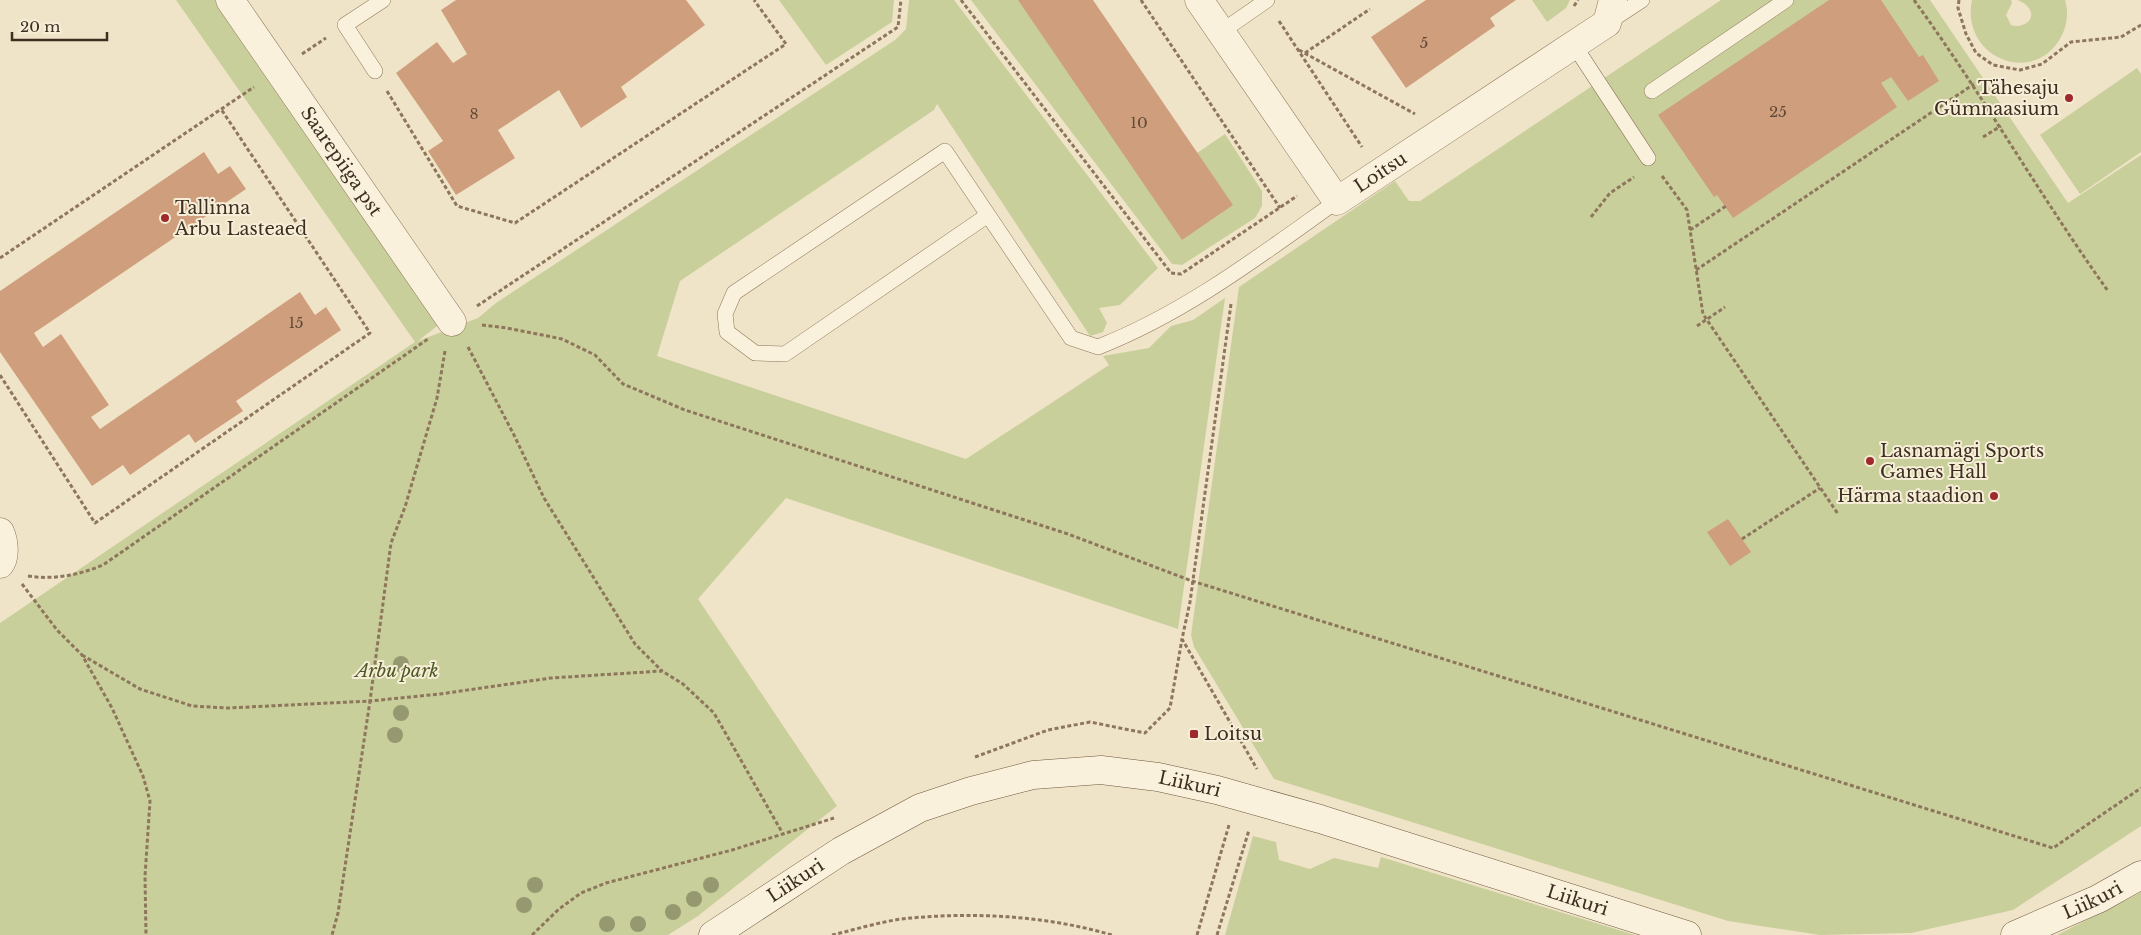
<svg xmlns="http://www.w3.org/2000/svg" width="2141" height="935" font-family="'Libre Baskerville',serif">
<rect width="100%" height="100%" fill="#f0e4c8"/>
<g fill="#c9cf9b">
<polygon points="176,0 215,0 441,323 418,341 478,318 496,303 895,40 906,29 909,0 954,0 1158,268 1120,305 1099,308 1107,323 1103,332 1090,336 937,104 934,110 680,281 657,356 966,459 1109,365 1103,356 1149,348 1171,326 1193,320 1225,298 1178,629 786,498 698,599 837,806 698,916 668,935 0,935 0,623 415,342"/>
<polygon points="779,0 894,0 892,22 826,65"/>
<polygon points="971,0 1018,0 1197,153 1225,134 1262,191 1262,206 1255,218 1182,265 1172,264"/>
<polygon points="1532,0 1570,0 1566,8 1547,22"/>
<polygon points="1721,0 1930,0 2068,203 2141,155 2141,826 2013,910 1911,933 1820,935 1728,921 1274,779 1194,647 1191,635 1239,287 1395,181 1409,201 1420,201"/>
<path d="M1972 0H2011L2012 3 2006 15 2011 25C2023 29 2038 19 2028 7 2025 3 2021 2 2018 0H2065C2069 12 2067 26 2061 37 2033 88 1960 57 1972 0Z"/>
<polygon points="2137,68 2141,74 2141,152 2080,194 2040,135"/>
<polygon points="1253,836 1276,842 1279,860 1310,869 1334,858 1378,868 1381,857 1635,935 1225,935"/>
<polygon points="2141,892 2141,935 2057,935 2132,897"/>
</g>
<g fill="#cf9f7d">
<polygon points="456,0 686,0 705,25 621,87 627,97 581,128 559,90 498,130 515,158 456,195 428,151 443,141 396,73 437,42 453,63 467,54 441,10"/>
<polygon points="1018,0 1093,0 1233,205 1182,240"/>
<polygon points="1426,0 1516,0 1490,18 1495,26 1406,88 1371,37"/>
<polygon points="1829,0 1881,0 1919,57 1923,55 1939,81 1908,101 1891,77 1881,83 1897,107 1733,218 1717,195 1714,197 1658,115"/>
<polygon points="204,152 218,174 230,166 246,189 34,333 43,347 61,334 109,405 91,417 100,429 300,292 315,315 326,307 341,330 236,401 243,411 195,443 189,434 130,475 123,465 92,486 0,352 0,291"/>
<polygon points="1728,519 1751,552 1730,566 1707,532"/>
</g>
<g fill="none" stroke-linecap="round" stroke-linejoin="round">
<g stroke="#8d765c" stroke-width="16">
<g id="lane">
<polyline points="1607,23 1642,0"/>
<polyline points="1221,32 1267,0"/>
<polyline points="1574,45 1648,158"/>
<polyline points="375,71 345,25 383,0"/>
<polyline points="1652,91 1786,0"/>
<path d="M988 215 945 151 734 293 725 314 727 332 755 353 785 354 988 215 1071 338 1098 347C1185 313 1261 255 1337 201"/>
</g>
</g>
<g stroke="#8d765c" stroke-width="29">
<g id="street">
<path id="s1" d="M230 0 452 322"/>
<path id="s2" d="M1199 0 1337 201 1607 23 1613 0"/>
<path d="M0 532C4 541 6 556 0 564"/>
</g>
</g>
<g stroke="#6f573f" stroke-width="29">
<g id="secondary">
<path id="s3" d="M713 935 841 851 920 808 971 791 1033 775 1101 770 1158 777 1217 790 1320 819 1687 935"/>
<path id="s4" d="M2015 935 2098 899 2141 875"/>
</g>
</g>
<g stroke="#8d765c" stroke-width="3" stroke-dasharray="4 2.5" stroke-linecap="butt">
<polyline points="961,0 1171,273 1181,274 1297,196"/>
<polyline points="1141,0 1280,208"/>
<path d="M1914 0C1983 95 2040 196 2108 291"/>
<polyline points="1959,0 1958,8 1966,34 1976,53 1993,65 2020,70 2042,64 2071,42 2121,37 2141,25"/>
<polyline points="1574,6 1578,0"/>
<polyline points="1279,21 1362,147"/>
<polyline points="1299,50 1415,114"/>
<polyline points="1305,53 1370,9"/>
<polyline points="302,54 326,38"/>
<polyline points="387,91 457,206 515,223 786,44 754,0"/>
<polyline points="1983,137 2001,126"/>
<polyline points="1662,176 1687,210 1703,314 1838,514"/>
<polyline points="1591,217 1610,193 1634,177"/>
<polyline points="1690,230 1726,206"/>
<polyline points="0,258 254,87"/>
<polyline points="1696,270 1974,84"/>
<polyline points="1231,304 1190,602 1182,639 1257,769"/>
<polyline points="477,306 898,27 901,0"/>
<polyline points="482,325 507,328 562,339 595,355 623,384 685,410 1068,534 1192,581 2053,848 2141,788"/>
<polyline points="1697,326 1725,307"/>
<polyline points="468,347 514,435 544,498 635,644 662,671"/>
<polyline points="445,351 437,398 405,507 391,543 370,701 440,694 551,678 662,671 683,684 714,713 783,834"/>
<polyline points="0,375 95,523 370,333 221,109"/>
<polyline points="1742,539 1820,488"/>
<path d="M28 576C54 580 79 575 103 565L428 339"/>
<polyline points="22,584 57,630 82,655 112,708 143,776 150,801 145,876 146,935"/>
<polyline points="82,655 140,689 192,706 228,708 370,701 338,913 332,935"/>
<polyline points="975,757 1048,730 1090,722 1145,733 1170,708 1182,639"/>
<polyline points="532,935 559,909 581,893 606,883 732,850 834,818"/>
<path d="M832 935C858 929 885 920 911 918 978 912 1047 916 1112 935"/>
<polyline points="1197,935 1229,825"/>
<polyline points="1217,935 1249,830"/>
</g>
<use href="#lane" stroke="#faf1dc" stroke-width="15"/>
<use href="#street" stroke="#faf1dc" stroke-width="28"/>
<use href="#secondary" stroke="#faf1dc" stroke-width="28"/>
</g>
<g fill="#96986f">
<circle cx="401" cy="664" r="8"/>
<circle cx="401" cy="713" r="8"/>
<circle cx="395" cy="735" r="8"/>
<circle cx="535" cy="885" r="8"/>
<circle cx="711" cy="885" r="8"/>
<circle cx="694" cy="899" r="8"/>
<circle cx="524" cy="905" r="8"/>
<circle cx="673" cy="912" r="8"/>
<circle cx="607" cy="924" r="8"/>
<circle cx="638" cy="924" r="8"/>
</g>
<g fill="#9e2a2b" stroke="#f7eed8" stroke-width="2">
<circle cx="2069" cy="98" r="5"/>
<circle cx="165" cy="218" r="5"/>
<circle cx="1870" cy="461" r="5"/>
<circle cx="1994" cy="496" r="5"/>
<rect x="1189" y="729" width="10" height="10" rx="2.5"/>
</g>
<g text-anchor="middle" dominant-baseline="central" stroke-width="4" stroke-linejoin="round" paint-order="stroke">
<g font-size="15" fill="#624a37">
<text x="1424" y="42">5</text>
<text x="1778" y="111">25</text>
<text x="474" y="113">8</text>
<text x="1139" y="122">10</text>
<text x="296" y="322">15</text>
</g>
<g font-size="18" fill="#3d2e20" stroke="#f7eed8" text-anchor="start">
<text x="2059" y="88" text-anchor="end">Tähesaju<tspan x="2059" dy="21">Gümnaasium</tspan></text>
<text x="175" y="208">Tallinna<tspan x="175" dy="21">Arbu Lasteaed</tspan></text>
<text x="1880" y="451">Lasnamägi Sports<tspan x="1880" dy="21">Games Hall</tspan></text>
<text x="1984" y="496" text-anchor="end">Härma staadion</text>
<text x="1204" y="734">Loitsu</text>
</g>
<g font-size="18" fill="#3d2e20" stroke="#f7eed8">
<text stroke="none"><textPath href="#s1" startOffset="196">Saarepiiga pst</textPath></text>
<text stroke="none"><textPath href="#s2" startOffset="296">Loitsu</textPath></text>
<text stroke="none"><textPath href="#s3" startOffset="519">Liikuri</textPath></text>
<text stroke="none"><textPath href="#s3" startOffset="99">Liikuri</textPath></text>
<text stroke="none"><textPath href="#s3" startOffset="924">Liikuri</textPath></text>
<text stroke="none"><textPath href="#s4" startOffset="85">Liikuri</textPath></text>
</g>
<g font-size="18" font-style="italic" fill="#4d5a26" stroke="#f7eed8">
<text x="397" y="671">Arbu park</text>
</g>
</g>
<path d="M12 32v8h95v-8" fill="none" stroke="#3d2e20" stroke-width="2.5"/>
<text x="20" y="32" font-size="15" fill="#3d2e20" stroke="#f7eed8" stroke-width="4" paint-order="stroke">20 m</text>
</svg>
